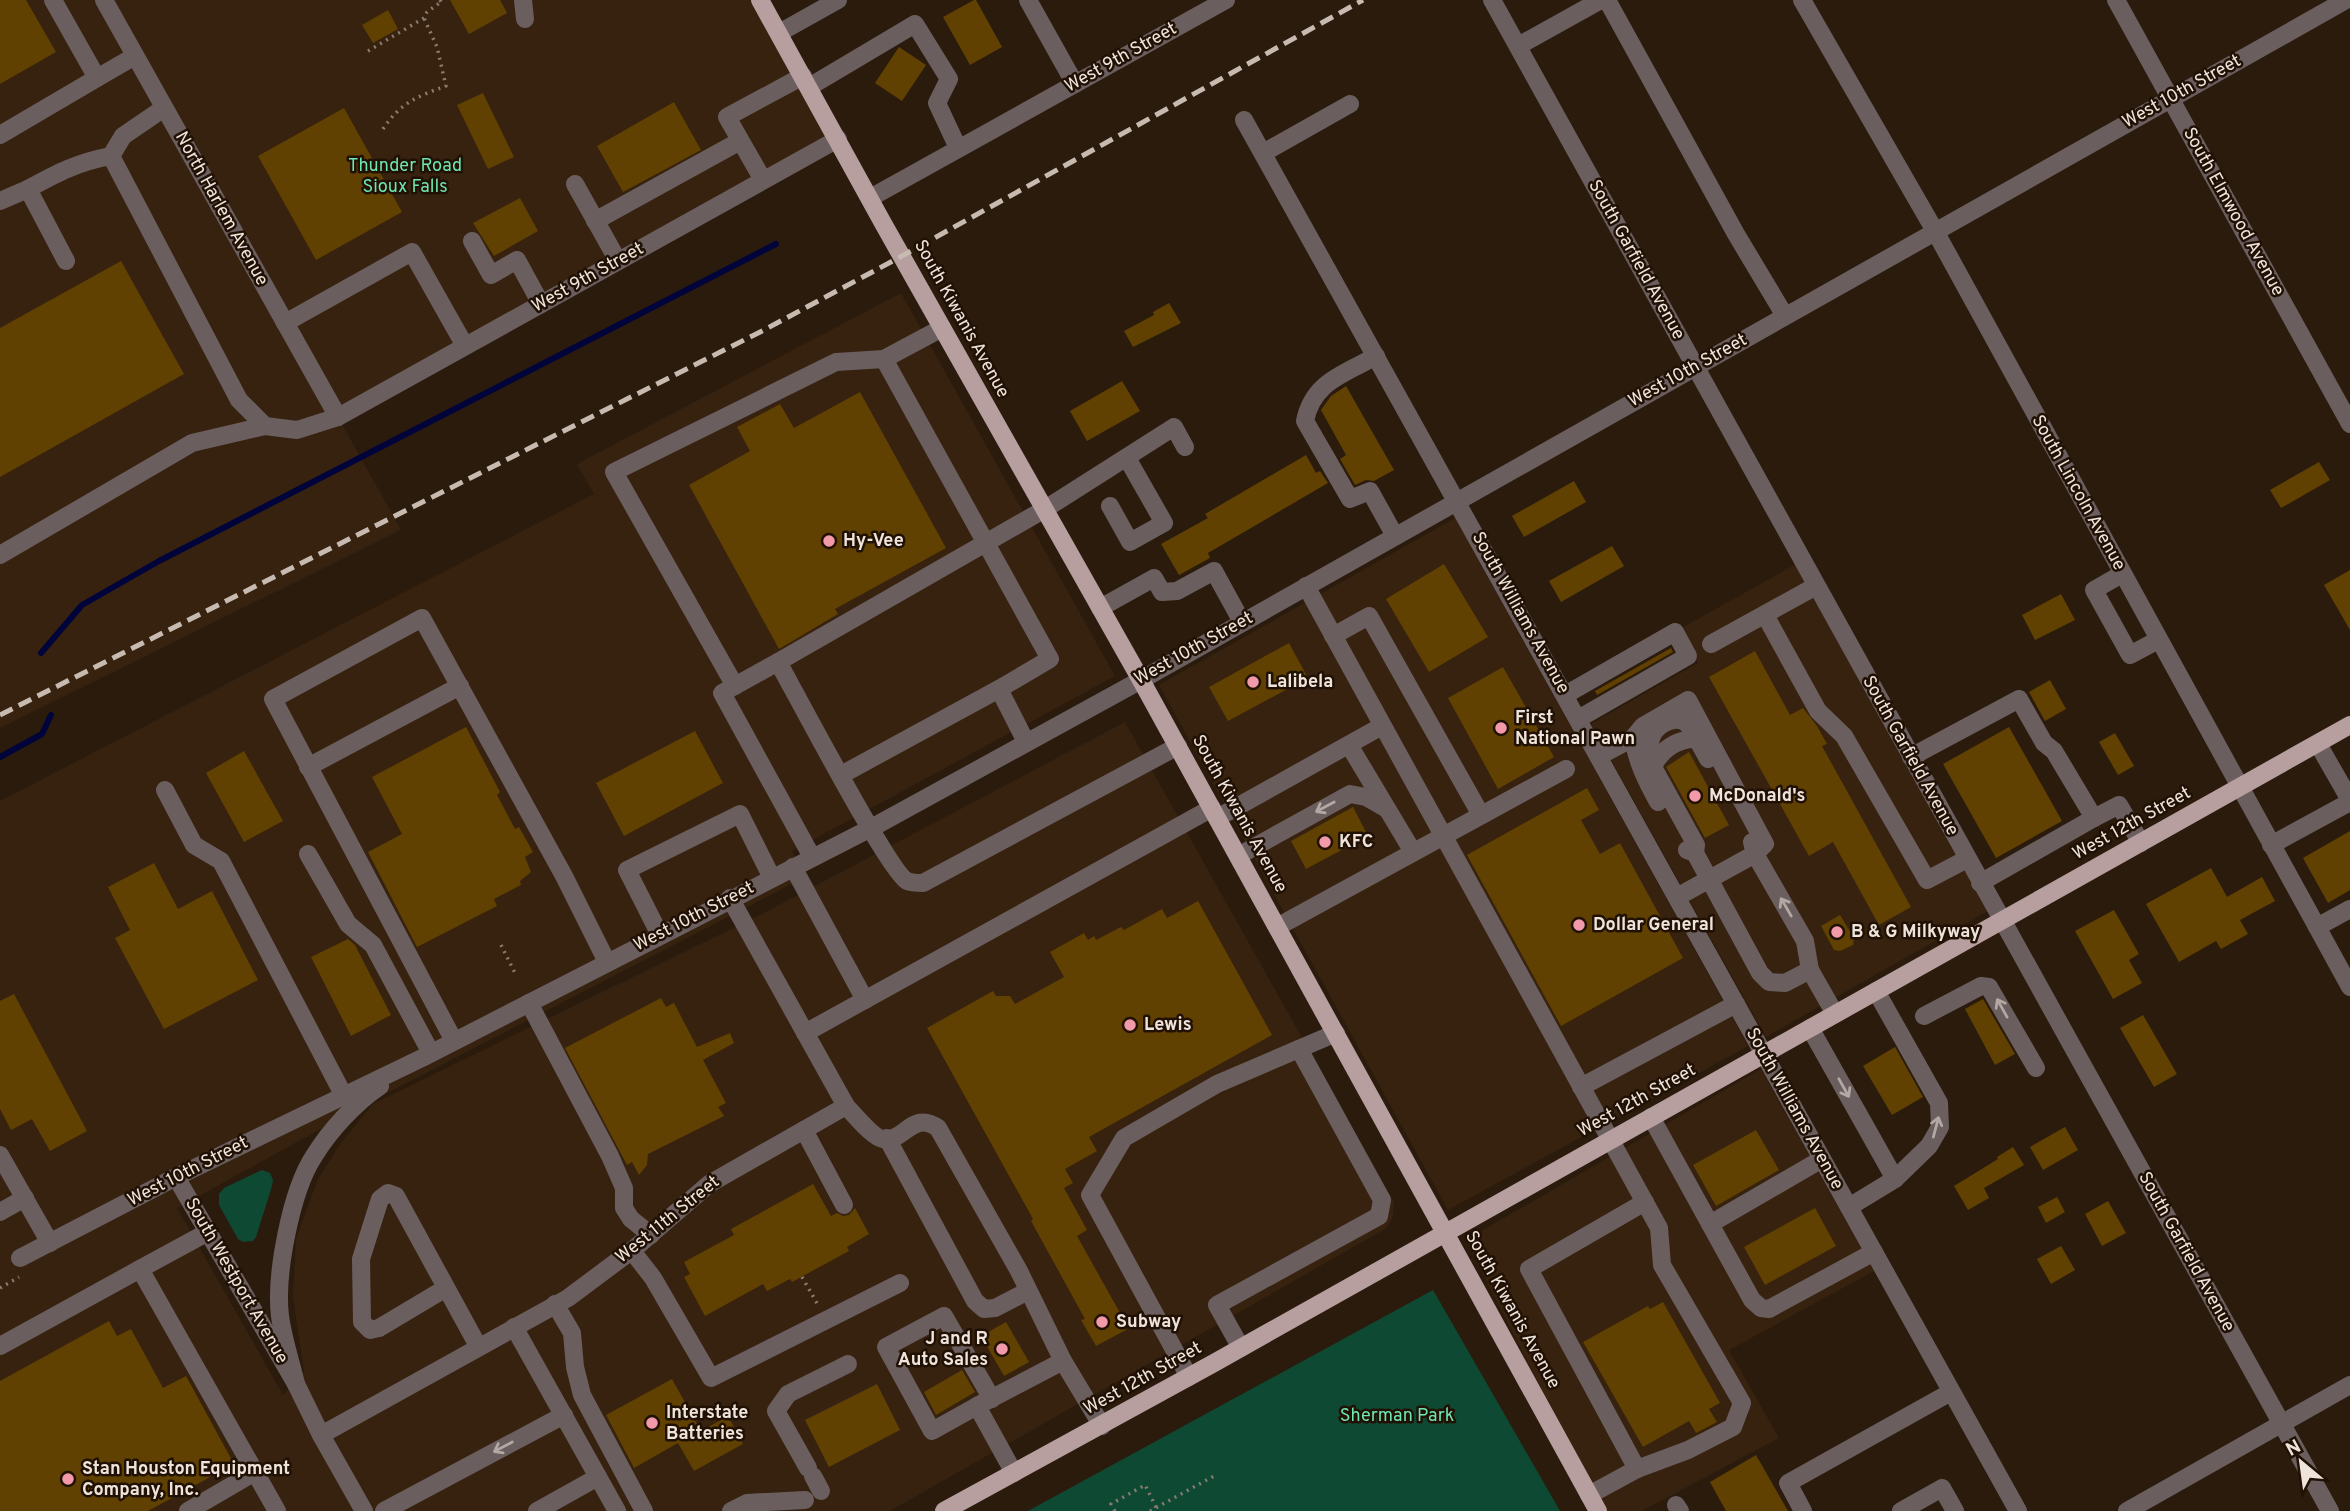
<svg xmlns="http://www.w3.org/2000/svg" width="2350" height="1511" font-family="Overpass,sans-serif">
<rect width="100%" height="100%" fill="#2b1b0d"/>
<g fill="#37220f">
<polygon points="0,0 760,0 838,139 338,417 401,530 0,728"/>
<polygon points="901,293 1115,676 792,851 805,877 368,1103 177,1208 283,1395 304,1372 293,1297 296,1239 317,1181 340,1144 373,1104 760,915 1125,722 1394,1202 1393,1217 1385,1229 890,1511 0,1511 0,801 594,494 577,464"/>
<polygon points="1455,518 1748,1046 1448,1210 1159,685"/>
<polygon points="1796,564 1988,911 1766,1037 1591,724 1698,663 1680,629"/>
<polygon points="1761,1069 1874,1271 1729,1350 1779,1438 1642,1511 1603,1511 1466,1240"/>
</g>
<g fill="#0e4933">
<polygon points="262,1170 270,1173 273,1180 272,1186 256,1237 253,1241 243,1242 238,1239 219,1205 219,1194 224,1188"/>
<polygon points="1433,1290 1560,1511 1028,1511"/>
</g>
<g fill="none" stroke-linecap="round" stroke-linejoin="round">
<g stroke="#00043b" stroke-width="6">
<polyline points="41,653 82,605 159,561 776,244"/>
<polyline points="0,757 42,734 51,715"/>
</g>
</g>
<g fill="#604101">
<polygon points="0,0 26,0 56,52 0,84"/>
<polygon points="450,0 500,0 507,13 469,34"/>
<polygon points="974,0 976,0 1002,47 970,65 943,17"/>
<polygon points="388,10 398,29 373,43 362,25"/>
<polygon points="899,47 926,65 902,101 875,83"/>
<polygon points="483,93 514,157 488,169 457,105"/>
<polygon points="674,102 701,150 623,192 597,146"/>
<polygon points="344,108 402,212 316,260 258,156"/>
<polygon points="520,198 538,231 494,256 473,223"/>
<polygon points="121,261 184,374 0,477 0,328"/>
<polygon points="1169,303 1181,323 1133,347 1124,331 1154,315 1153,312"/>
<polygon points="1122,381 1140,411 1087,441 1070,411"/>
<polygon points="1346,386 1394,470 1374,481 1366,480 1355,485 1340,459 1346,455 1321,410 1331,396"/>
<polygon points="860,392 946,548 835,609 838,614 779,649 689,485 750,451 737,427 780,404 794,428"/>
<polygon points="1306,455 1316,473 1320,471 1328,483 1208,553 1210,558 1179,575 1161,544 1208,518 1205,514"/>
<polygon points="2319,462 2330,480 2281,508 2270,490"/>
<polygon points="1574,481 1586,502 1524,537 1512,516"/>
<polygon points="1612,546 1624,566 1561,602 1549,581"/>
<polygon points="1444,564 1488,637 1429,672 1386,599"/>
<polygon points="2350,570 2350,630 2324,585"/>
<polygon points="2061,594 2075,620 2035,640 2022,615"/>
<polygon points="1289,643 1308,678 1228,721 1209,687"/>
<polygon points="1671,648 1673,652 1597,695 1595,691"/>
<polygon points="1755,651 1790,715 1803,708 1817,726 1827,744 1822,746 1911,907 1879,925 1833,842 1809,856 1709,677"/>
<polygon points="1503,667 1554,757 1498,789 1448,698"/>
<polygon points="2050,680 2066,709 2045,721 2029,692"/>
<polygon points="466,727 500,792 497,795 515,829 519,827 533,852 525,857 531,872 520,881 521,885 494,899 497,906 417,947 368,852 402,834 372,777"/>
<polygon points="2009,727 2062,821 1996,858 1943,764"/>
<polygon points="695,731 723,783 624,836 596,783"/>
<polygon points="2115,733 2134,766 2118,775 2099,742"/>
<polygon points="244,751 283,821 244,842 206,773"/>
<polygon points="1689,752 1729,825 1705,838 1666,767"/>
<polygon points="1587,788 1599,810 1581,820 1600,854 1620,843 1683,958 1561,1026 1467,855"/>
<polygon points="1353,807 1368,836 1306,869 1291,841"/>
<polygon points="2350,831 2350,890 2328,903 2303,858"/>
<polygon points="154,863 178,909 212,891 258,980 164,1029 115,938 130,930 108,887"/>
<polygon points="2211,868 2227,897 2262,877 2275,901 2240,920 2248,934 2221,949 2216,941 2179,962 2146,904"/>
<polygon points="1198,901 1272,1035 1089,1137 1097,1151 1065,1169 1073,1183 1064,1188 1087,1230 1077,1236 1124,1320 1121,1322 1126,1330 1096,1346 1081,1320 1085,1319 1031,1221 1033,1219 927,1028 993,991 996,996 1010,996 1015,1004 1064,977 1050,952 1084,933 1088,940 1094,936 1096,940 1121,927 1124,930 1162,909 1167,918"/>
<polygon points="2114,910 2139,954 2129,960 2142,983 2113,999 2075,931"/>
<polygon points="1840,915 1854,938 1853,945 1840,951 1834,950 1821,926"/>
<polygon points="348,939 355,945 391,1015 351,1036 311,957"/>
<polygon points="14,994 87,1131 50,1151 32,1119 11,1130 0,1109 0,1001"/>
<polygon points="661,998 666,1007 674,1003 697,1047 730,1033 734,1043 703,1060 726,1103 718,1107 724,1116 648,1154 647,1165 639,1175 632,1162 627,1165 565,1048"/>
<polygon points="1983,999 2015,1054 1995,1065 1965,1009"/>
<polygon points="2143,1015 2177,1074 2154,1087 2120,1028"/>
<polygon points="1895,1047 1923,1097 1892,1115 1863,1066"/>
<polygon points="2065,1127 2078,1150 2043,1170 2030,1147"/>
<polygon points="1756,1130 1779,1170 1716,1206 1693,1165"/>
<polygon points="2013,1147 2024,1165 1984,1188 1989,1198 1968,1210 1954,1186 1998,1159 1997,1157"/>
<polygon points="813,1184 831,1216 837,1213 843,1216 849,1215 855,1208 869,1234 847,1247 849,1251 792,1282 790,1279 767,1291 763,1284 705,1316 684,1277 690,1274 684,1262 734,1235 731,1229"/>
<polygon points="2057,1197 2065,1212 2046,1223 2038,1207"/>
<polygon points="2108,1201 2126,1233 2102,1246 2085,1214"/>
<polygon points="1815,1208 1836,1246 1765,1285 1744,1247"/>
<polygon points="2061,1246 2075,1270 2051,1284 2037,1259"/>
<polygon points="1663,1302 1720,1403 1709,1409 1717,1422 1696,1433 1689,1421 1643,1447 1583,1342 1648,1306 1650,1309"/>
<polygon points="109,1321 117,1336 131,1329 163,1388 186,1376 234,1464 148,1511 0,1511 0,1381"/>
<polygon points="1006,1322 1029,1362 1004,1376 981,1336"/>
<polygon points="962,1370 975,1392 936,1415 924,1392"/>
<polygon points="672,1379 701,1431 728,1416 743,1444 694,1471 678,1443 634,1468 606,1415"/>
<polygon points="877,1384 900,1430 829,1467 805,1420"/>
<polygon points="1756,1455 1788,1511 1726,1511 1710,1482"/>
</g>
<g fill="none" stroke-linecap="round" stroke-linejoin="round">
<g stroke="#8a7c71" stroke-width="3.5" stroke-dasharray="2 5" stroke-linecap="butt">
<polyline points="440,0 441,2 445,0"/>
<polyline points="368,51 424,18 427,12 441,2"/>
<path d="M383 129C400 103 418 96 446 86L437 47 424 18"/>
<polyline points="501,945 515,973"/>
<polyline points="802,1277 818,1305"/>
<polyline points="0,1288 19,1277"/>
<polyline points="1115,1511 1111,1504 1145,1485 1158,1511"/>
<polyline points="1150,1511 1214,1476"/>
</g>
<g stroke="#6a5e5f" stroke-width="18">
<polyline points="53,0 97,78 135,56"/>
<polyline points="104,0 338,417"/>
<polyline points="523,0 525,19"/>
<polyline points="1028,0 1075,84"/>
<polyline points="1492,0 2330,1511"/>
<polyline points="1607,0 1736,234 1785,316"/>
<polyline points="1802,0 1935,231 2350,987"/>
<polyline points="2116,0 2350,424"/>
<polyline points="779,33 838,0"/>
<polyline points="1518,46 1601,0"/>
<polyline points="809,87 915,24 949,79 937,103 958,148"/>
<polyline points="164,108 123,136 111,156 239,400 265,426 297,430 338,417 838,139"/>
<polyline points="1244,120 2018,1511"/>
<polyline points="0,135 97,78"/>
<polyline points="1263,153 1350,104"/>
<polyline points="763,180 727,117 803,76"/>
<polyline points="575,184 618,261"/>
<polyline points="870,198 1226,0"/>
<polyline points="0,201 28,189"/>
<polyline points="595,221 740,141"/>
<polyline points="472,241 491,275 517,260 541,304"/>
<path d="M66 261 28 189C57 173 78 162 111 156"/>
<polyline points="285,323 412,252 465,346"/>
<polyline points="942,328 884,359 1050,659 999,689"/>
<path d="M1376 356C1345 374 1313 381 1305 421L1350 499 1370 491 1395 536"/>
<polyline points="1110,506 1130,542 1164,523 1127,458"/>
<polyline points="0,555 192,443 265,426"/>
<polyline points="2122,574 2094,590 2130,655 2158,640"/>
<polyline points="1306,586 1659,1228 1662,1265 1742,1403 1733,1427 1688,1450 1637,1469 1589,1495"/>
<polyline points="1100,608 1154,578 1162,592 1177,591 1214,571 1242,622"/>
<polyline points="1765,615 1818,711 1844,736 1927,880 1967,859"/>
<polyline points="1333,636 1369,616 1481,815"/>
<polyline points="1711,644 1816,586"/>
<polyline points="778,662 1045,509 1174,427 1185,447"/>
<polyline points="735,686 614,472 836,362 884,359"/>
<polyline points="1565,695 1675,632 1688,656 1578,719"/>
<path d="M1633 738C1637 762 1646 780 1658 802"/>
<polyline points="2318,744 2350,800"/>
<polyline points="1349,745 1413,852"/>
<polyline points="1599,756 1633,738 1643,726 1688,700 1765,844 1755,854 1805,941 1810,970 1835,1014"/>
<polyline points="1911,757 2019,699 2044,743 2054,751 2094,818 1980,883"/>
<polyline points="308,767 460,686"/>
<path d="M1653 767C1651 758 1648 748 1651 739 1654 727 1671 716 1683 721 1690 724 1693 733 1697 739"/>
<polyline points="841,775 999,689 1026,742"/>
<polyline points="165,790 194,845 221,861 344,1096"/>
<polyline points="1217,818 1382,726"/>
<polyline points="2094,818 2119,805 2141,843"/>
<polyline points="2271,845 2350,802"/>
<polyline points="1687,850 1695,853 1760,973 1769,982 1785,983 1810,970"/>
<path d="M1695 853 1696 845 1653 767C1660 750 1678 738 1697 739L1708 759"/>
<polyline points="308,854 348,924 373,945 431,1053"/>
<polyline points="1238,856 1350,794 1366,797 1387,809"/>
<path d="M812 857 722 693 778 662C795 692 889 872 907 881 912 883 919 883 923 883L1178 746"/>
<polyline points="793,867 865,1000"/>
<polyline points="1677,897 1755,854 1752,842"/>
<polyline points="1277,927 1566,769"/>
<polyline points="2317,927 2350,909"/>
<polyline points="660,935 627,870 740,814 772,878"/>
<polyline points="529,1003 610,1156 624,1188 624,1208 631,1219 651,1235"/>
<polyline points="1924,1016 1981,986 1989,987 2036,1068"/>
<polyline points="1810,1028 1895,1179"/>
<polyline points="805,1033 1212,808"/>
<polyline points="454,1041 273,699 422,618 564,876 607,962"/>
<polyline points="1581,1087 1736,1004"/>
<path d="M846 1106C854 1114 873 1138 883 1139 905 1142 912 1110 938 1128L1019 1271 1063 1361 1102 1426"/>
<polyline points="1651,1117 1752,1300 1761,1308 1769,1309 1874,1252"/>
<polyline points="804,1130 844,1205"/>
<polyline points="887,1138 975,1301 984,1309 995,1308 1028,1291"/>
<polyline points="0,1155 50,1243"/>
<polyline points="176,1177 296,1384 321,1435 364,1511"/>
<polyline points="1849,1207 1895,1179 1929,1146 1940,1127 1939,1103 1876,991"/>
<polyline points="0,1212 25,1198"/>
<polyline points="1710,1224 1822,1159"/>
<polyline points="632,1251 653,1278 711,1378 900,1283"/>
<polyline points="20,1258 176,1177 422,1058 875,826 1141,680 2346,0"/>
<polyline points="140,1269 208,1232"/>
<path d="M446 1288 379 1328 370 1330 362 1322 361 1259 380 1199 388 1193 396 1196C423 1246 451 1296 478 1346"/>
<polyline points="555,1304 572,1333 575,1367 582,1395 644,1511"/>
<polyline points="514,1327 617,1511"/>
<polyline points="0,1346 140,1269 277,1511"/>
<polyline points="1241,1348 1217,1305 1379,1216 1382,1200 1299,1049"/>
<polyline points="1189,1377 1090,1195 1124,1138 1217,1084 1336,1033"/>
<path d="M296 1384C291 1362 283 1339 280 1316 275 1275 291 1191 314 1156 330 1130 355 1103 380 1086"/>
<polyline points="977,1406 932,1431 886,1347 944,1316 992,1399"/>
<polyline points="321,1435 568,1298 635,1248 709,1184 846,1106 730,898"/>
<polyline points="808,1468 776,1411 788,1394 848,1364"/>
<polyline points="1637,1469 1529,1269 1645,1202"/>
<polyline points="1014,1473 977,1406 1063,1361"/>
<polyline points="813,1476 821,1491"/>
<polyline points="1676,1505 1680,1511"/>
<polyline points="188,1511 255,1472"/>
<polyline points="384,1511 564,1415"/>
<polyline points="537,1511 598,1477"/>
<polyline points="731,1511 747,1503 805,1500"/>
<polyline points="1803,1511 1788,1483 1951,1392"/>
<polyline points="1901,1511 1942,1488 1955,1511"/>
<polyline points="2127,1511 2350,1385"/>
</g>
<g stroke="#b79e9f" stroke-width="18">
<polyline points="760,0 884,225 1141,680 1598,1511"/>
<polyline points="944,1511 1214,1363 2350,725"/>
</g>
<polyline stroke="#c7bbb1" stroke-width="5" stroke-dasharray="14 7" stroke-linecap="butt" points="0,715 764,330 902,256 1363,0"/>
</g>
<defs><path id="oneway-shaft" d="M-6 0H5M1.5-3L5.5 0L1.5 3" fill="none" stroke-width="1.6" stroke-linecap="round" stroke-linejoin="round" transform="scale(1.75)"/></defs>
<g stroke="#b3a8a3">
<use href="#oneway-shaft" transform="translate(1325 807) rotate(152)"/>
<use href="#oneway-shaft" transform="translate(1786 907) rotate(-120)"/>
<use href="#oneway-shaft" transform="translate(2002 1008) rotate(-119)"/>
<use href="#oneway-shaft" transform="translate(1844 1088) rotate(61)"/>
<use href="#oneway-shaft" transform="translate(1936 1127) rotate(-75)"/>
<use href="#oneway-shaft" transform="translate(503 1447) rotate(152)"/>
</g>
<g fill="#f39aaa" stroke="#211105" stroke-width="2.5">
<circle cx="829" cy="541" r="7"/>
<circle cx="1253" cy="682" r="7"/>
<circle cx="1501" cy="728" r="7"/>
<circle cx="1695" cy="796" r="7"/>
<circle cx="1325" cy="842" r="7"/>
<circle cx="1579" cy="925" r="7"/>
<circle cx="1837" cy="932" r="7"/>
<circle cx="1130" cy="1025" r="7"/>
<circle cx="1102" cy="1322" r="7"/>
<circle cx="1002" cy="1349" r="7"/>
<circle cx="652" cy="1423" r="7"/>
<circle cx="68" cy="1479" r="7"/>
</g>
<g text-anchor="middle" dominant-baseline="central" stroke-width="5" stroke-linejoin="round" paint-order="stroke">
<g font-size="18" fill="#efe4db" stroke="#211105">
<text transform="translate(1121 58) rotate(-29)">West 9th Street</text>
<text transform="translate(2182 92) rotate(-29)">West 10th Street</text>
<text transform="translate(221 209) rotate(61)">North Harlem Avenue</text>
<text transform="translate(2233 212) rotate(61)">South Elmwood Avenue</text>
<text transform="translate(1636 260) rotate(61)">South Garfield Avenue</text>
<text transform="translate(588 278) rotate(-29)">West 9th Street</text>
<text transform="translate(961 319) rotate(61)">South Kiwanis Avenue</text>
<text transform="translate(1688 371) rotate(-29)">West 10th Street</text>
<text transform="translate(2078 493) rotate(61)">South Lincoln Avenue</text>
<text transform="translate(1520 613) rotate(61)">South Williams Avenue</text>
<text transform="translate(1194 649) rotate(-29)">West 10th Street</text>
<text transform="translate(1910 756) rotate(61)">South Garfield Avenue</text>
<text transform="translate(1239 814) rotate(61)">South Kiwanis Avenue</text>
<text transform="translate(2132 824) rotate(-29)">West 12th Street</text>
<text transform="translate(694 917) rotate(-27)">West 10th Street</text>
<text transform="translate(1637 1101) rotate(-29)">West 12th Street</text>
<text transform="translate(1794 1109) rotate(61)">South Williams Avenue</text>
<text transform="translate(188 1172) rotate(-27)">West 10th Street</text>
<text transform="translate(668 1220) rotate(-39)">West 11th Street</text>
<text transform="translate(2186 1252) rotate(61)">South Garfield Avenue</text>
<text transform="translate(236 1281) rotate(60)">South Westport Avenue</text>
<text transform="translate(1512 1310) rotate(61)">South Kiwanis Avenue</text>
<text transform="translate(1143 1379) rotate(-29)">West 12th Street</text>
</g>
<g font-size="18" fill="#6de6b1" stroke="#211105">
<text x="405" y="166">Thunder Road<tspan x="405" dy="21">Sioux Falls</tspan></text>
<text x="1397" y="1416">Sherman Park</text>
</g>
<g font-size="18" font-weight="bold" fill="#efe4db" stroke="#211105" text-anchor="start">
<text x="843" y="541">Hy-Vee</text>
<text x="1267" y="682">Lalibela</text>
<text x="1515" y="718">First<tspan x="1515" dy="21">National Pawn</tspan></text>
<text x="1709" y="796">McDonald's</text>
<text x="1339" y="842">KFC</text>
<text x="1593" y="925">Dollar General</text>
<text x="1851" y="932">B &amp; G Milkyway</text>
<text x="1144" y="1025">Lewis</text>
<text x="1116" y="1322">Subway</text>
<text x="988" y="1339" text-anchor="end">J and R<tspan x="988" dy="21">Auto Sales</tspan></text>
<text x="666" y="1413">Interstate<tspan x="666" dy="21">Batteries</tspan></text>
<text x="82" y="1469">Stan Houston Equipment<tspan x="82" dy="21">Company, Inc.</tspan></text>
</g>
</g>
<g transform="translate(2301 1462) rotate(331)" stroke="#211105" stroke-width="5" paint-order="stroke">
<path d="M0-5L12 26L0 18L-12 26Z" fill="#efe4db"/>
<text y="-10" font-size="19" font-weight="bold" text-anchor="middle" fill="#efe4db">N</text>
</g>
</svg>
